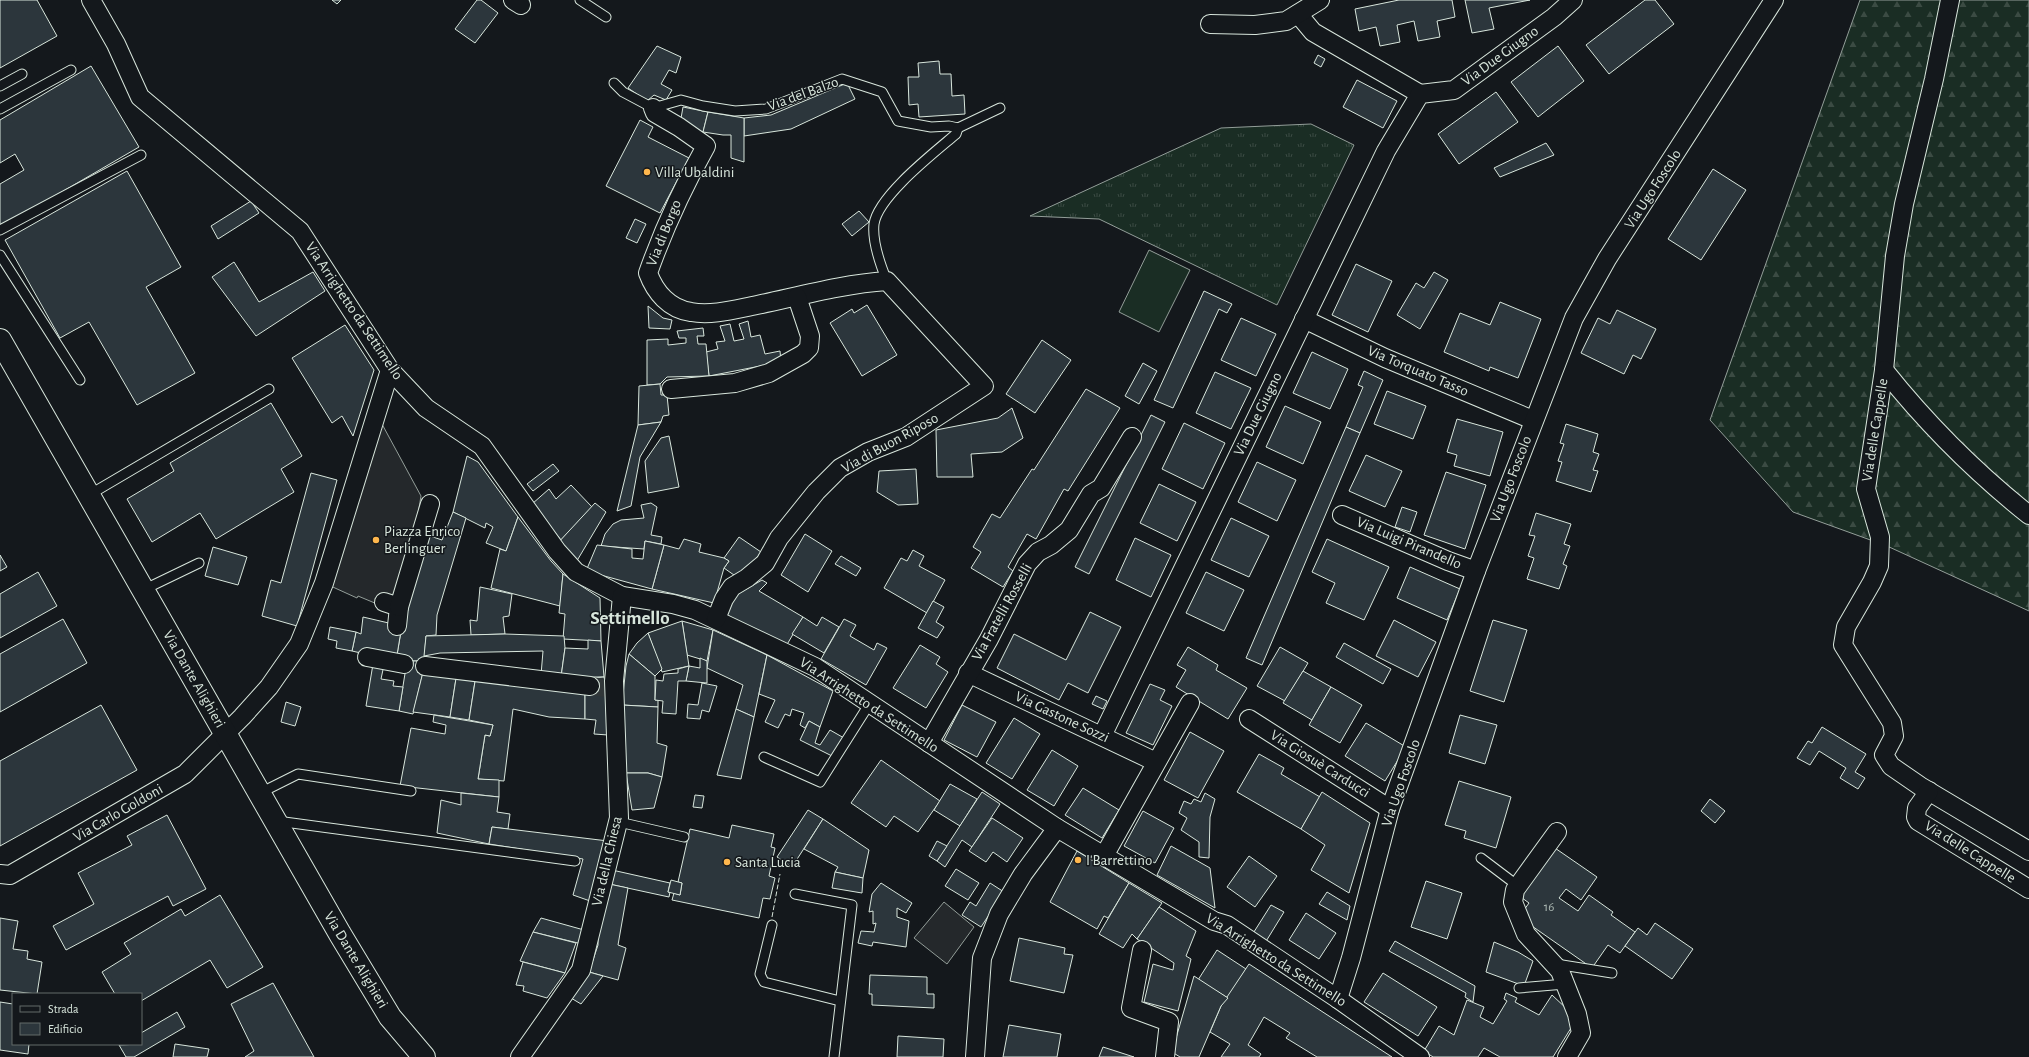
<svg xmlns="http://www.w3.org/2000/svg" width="2029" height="1057" font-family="'Alegreya Sans',sans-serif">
<defs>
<pattern id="grass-tufts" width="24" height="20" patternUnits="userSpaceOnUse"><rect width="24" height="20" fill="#1a2d24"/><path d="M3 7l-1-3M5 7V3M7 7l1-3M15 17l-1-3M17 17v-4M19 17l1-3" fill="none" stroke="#3b4b43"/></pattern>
<pattern id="forest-firs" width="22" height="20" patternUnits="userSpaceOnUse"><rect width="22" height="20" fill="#1a2d24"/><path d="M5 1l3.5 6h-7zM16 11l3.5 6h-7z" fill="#3b4b43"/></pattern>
</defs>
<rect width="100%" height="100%" fill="#14181c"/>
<polygon fill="url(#grass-tufts)" stroke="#939e99" points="1311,124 1354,145 1277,305 1099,219 1030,216 1221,128"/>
<polygon fill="url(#forest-firs)" stroke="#939e99" points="1860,0 2029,0 2029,611 1887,546 1793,512 1710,420"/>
<polygon fill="#1a2d24" stroke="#939e99" points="1149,250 1190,270 1159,332 1119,312"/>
<g fill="#24282b" stroke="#939e99">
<polygon points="376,413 421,496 401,614 358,596 357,598 324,583"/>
<polygon points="944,902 974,927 947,964 914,938"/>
</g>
<g fill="#2c363c" stroke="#d8e6dc">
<polygon points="0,0 37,0 57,36 0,68"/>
<polygon points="332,0 341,0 337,4"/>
<polygon points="477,0 481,0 498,13 475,43 455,29"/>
<polygon points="1399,0 1452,0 1455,17 1437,21 1440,37 1418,41 1414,21 1397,25 1400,42 1380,46 1376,27 1359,31 1355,9"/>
<polygon points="1465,0 1530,0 1489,8 1494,29 1472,33"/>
<polygon points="1645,0 1655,0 1674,24 1609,74 1586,45"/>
<polygon points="657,46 681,57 676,73 669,70 661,84 672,90 666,100 654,95 647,101 628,88"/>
<polygon points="1558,46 1584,81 1538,117 1511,82"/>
<polygon points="1318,55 1325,59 1321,67 1314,63"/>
<polygon points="939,61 940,74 951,74 952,96 964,95 965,114 919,117 918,104 909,105 908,77 919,77 918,63"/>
<polygon points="91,66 139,147 0,228 0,184 24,170 15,154 0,163 0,120"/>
<polygon points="1357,80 1397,101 1383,128 1343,107"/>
<polygon points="847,83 855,99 791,129 744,136 744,118 771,115"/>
<polygon points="1496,92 1518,122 1459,164 1438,134"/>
<polygon points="683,107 708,112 703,132 680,124"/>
<polygon points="708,112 744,118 744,162 731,158 731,135 723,135 703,132"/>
<polygon points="640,120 653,127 648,137 689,158 660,213 606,186"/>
<polygon points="1546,143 1554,155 1500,177 1494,168"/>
<polygon points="1713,169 1746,190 1701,260 1668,239"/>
<polygon points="127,171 181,267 146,287 195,373 137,405 89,322 60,338 5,240"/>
<polygon points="251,201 259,213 218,239 211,226"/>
<polygon points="859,211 869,222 852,236 842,224"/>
<polygon points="635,219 646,224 637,243 626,238"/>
<polygon points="234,262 259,302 313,272 325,291 256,336 212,277"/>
<polygon points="1356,264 1392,281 1368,332 1332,315"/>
<polygon points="1434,272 1448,280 1420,329 1397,315 1416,283 1424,288"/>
<polygon points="1204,291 1232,304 1227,313 1219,309 1173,408 1154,400"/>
<polygon points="1500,302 1541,319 1518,378 1490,367 1489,371 1444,352 1460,313 1490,325"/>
<polygon points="867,305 897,355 862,376 830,323 852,309 854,313"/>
<polygon points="648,306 663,318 672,320 670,329 649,328"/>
<polygon points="1617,310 1656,329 1641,359 1633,355 1624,374 1581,353 1598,318 1610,324"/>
<polygon points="1241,318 1276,334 1256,376 1221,360"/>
<polygon points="748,321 751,337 760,335 765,354 780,351 781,362 709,376 706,352 718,349 716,342 725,341 720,326 730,324 734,341 744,339 739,324"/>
<polygon points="345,325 374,370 353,436 342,416 332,423 292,358"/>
<polygon points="703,328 704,336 697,336 698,344 706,344 709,376 667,377 660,384 647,385 647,340 668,339 668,345 686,343 686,338 679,338 677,331"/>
<polygon points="1042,340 1071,360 1035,413 1006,394"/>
<polygon points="1312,352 1348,369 1330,409 1293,393"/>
<polygon points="1143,363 1157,371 1139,404 1125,396"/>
<polygon points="1364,371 1383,380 1360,433 1346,427 1363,387 1358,385"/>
<polygon points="1215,372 1251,388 1231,429 1196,413"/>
<polygon points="660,384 661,395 667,395 669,415 663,416 661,422 638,425 639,386"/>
<polygon points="1086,389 1120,408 1068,491 1064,489 1036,539 1027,534 1008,567 1013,571 1003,587 971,568 981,552 973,547 992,514 1000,518 1032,469 1034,470"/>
<polygon points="1387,391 1426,406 1413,439 1374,424"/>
<polygon points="271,403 302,456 281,469 294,492 216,539 200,513 152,542 127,499 174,471 170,463"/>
<polygon points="1285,406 1321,422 1303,464 1266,447"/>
<polygon points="1012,408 1023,438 1002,452 971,454 973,477 937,477 936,430 998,418"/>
<polygon points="1151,415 1165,422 1089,574 1075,567"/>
<polygon points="1457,419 1503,432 1490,476 1454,466 1457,455 1447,452"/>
<polygon points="661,422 640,457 631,506 617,511 638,425"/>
<polygon points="1184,423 1225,443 1203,489 1162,469"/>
<polygon points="1566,424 1598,434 1593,452 1599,454 1593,470 1598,471 1591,492 1556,481 1562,462 1558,461 1564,444 1560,443"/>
<polygon points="1346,427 1360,433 1262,665 1246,658"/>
<polygon points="669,436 679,487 648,493 645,461 661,438"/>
<polygon points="1366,455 1402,471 1385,507 1349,491"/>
<polygon points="467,456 478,462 518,517 506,551 486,543 493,527 486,523 485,528 453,512"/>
<polygon points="1257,462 1296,480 1277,521 1238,502"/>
<polygon points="553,464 559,471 533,491 527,484"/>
<polygon points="916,469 918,504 898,505 877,492 879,471"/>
<polygon points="1446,472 1486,485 1465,549 1424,535"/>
<polygon points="311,473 337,480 297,626 262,616 271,580 281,583"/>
<polygon points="1159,484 1196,502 1177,541 1140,523"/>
<polygon points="571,485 592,507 561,540 532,504 549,489 556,499"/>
<polygon points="595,503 606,512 575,564 556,545"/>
<polygon points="651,503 657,507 651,535 662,537 661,544 645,541 644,549 601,546 605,534 613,524 621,520 644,518 641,505"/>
<polygon points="1402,507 1417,512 1410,532 1395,527"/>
<polygon points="453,512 466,518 437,615 436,635 426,636 424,661 396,661 401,631 427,535 442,540"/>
<polygon points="1536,513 1571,524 1564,544 1570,546 1563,564 1567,566 1559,589 1527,579 1534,558 1528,556 1535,536 1529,535"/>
<polygon points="518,517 551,561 563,574 560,606 491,588 500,549 506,551"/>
<polygon points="1231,518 1269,536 1249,577 1211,560"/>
<polygon points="805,534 832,551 808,592 781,575"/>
<polygon points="739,537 761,552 741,580 724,568 729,561 724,558"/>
<polygon points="1135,538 1171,555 1151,597 1116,580"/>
<polygon points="684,539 701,544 699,552 724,558 729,561 724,568 714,603 652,589 664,545 679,549"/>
<polygon points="1327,539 1389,567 1364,620 1326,603 1335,583 1312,572"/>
<polygon points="645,541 664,545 652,589 586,571 597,545 632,549 632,558 643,559"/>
<polygon points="213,547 247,557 238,585 205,576"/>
<polygon points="913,550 924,556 919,566 945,580 927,613 884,588 901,558 907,561"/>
<polygon points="0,555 7,567 0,571"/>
<polygon points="841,556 861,568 856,576 835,564"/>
<polygon points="1410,567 1460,589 1447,620 1397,598"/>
<polygon points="38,572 57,606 0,638 0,594"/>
<polygon points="1206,572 1244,590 1224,631 1186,613"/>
<polygon points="563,574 600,598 601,641 563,639 565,614 559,613"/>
<polygon points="762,580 767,583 759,591 803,617 785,648 722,612 736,595"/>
<polygon points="480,587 512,594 509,616 503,617 505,634 471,635 470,620 477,621"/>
<polygon points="933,601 944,607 936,622 944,627 937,638 918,628"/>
<polygon points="1090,612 1121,627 1088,693 1068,683 1059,700 997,668 1014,634 1066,660"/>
<polygon points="363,617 393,624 401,631 396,661 352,651 356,632 361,634"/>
<polygon points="803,617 817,626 822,617 839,627 824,653 792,634"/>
<polygon points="63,619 87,663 0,712 0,654"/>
<polygon points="844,619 856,625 850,636 874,650 877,643 887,648 866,685 821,659"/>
<polygon points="1394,620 1436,642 1418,677 1376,656"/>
<polygon points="1493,620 1527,630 1504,702 1470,691"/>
<polygon points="682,621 713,630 707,661 687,655"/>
<polygon points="682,621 689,666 662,672 648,633"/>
<polygon points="330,627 356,632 352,651 336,648 337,641 328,639"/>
<polygon points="713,630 767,655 754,717 736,709 743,685 707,668"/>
<polygon points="648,633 662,669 655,676 629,654 637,643"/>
<polygon points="505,634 564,636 565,648 561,677 541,675 543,651 440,653 424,656 426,636"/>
<polygon points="588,640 601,641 604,677 561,677 565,648 588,649"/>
<polygon points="1344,643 1391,669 1383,684 1336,657"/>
<polygon points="920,645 940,657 936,664 948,672 926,708 893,688"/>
<polygon points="1188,647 1218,665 1216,670 1247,688 1228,719 1176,687 1186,670 1177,665"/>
<polygon points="1280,647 1308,663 1285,701 1257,686"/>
<polygon points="629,654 655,676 655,700 658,700 658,707 622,705 626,666"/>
<polygon points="767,655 833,691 820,727 809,721 805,728 800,725 804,713 792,709 790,716 785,714 778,728 765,722 775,700 759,694"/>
<polygon points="700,658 707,661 707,683 686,681 689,666 700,668"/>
<polygon points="407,661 424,661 424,668 413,714 399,711"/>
<polygon points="373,664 384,665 381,679 394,681 393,686 403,687 399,711 366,706"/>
<polygon points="689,666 686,681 678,681 676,714 662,713 663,701 655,700 656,680 663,681 664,674 678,673 678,669"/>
<polygon points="424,668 457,672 450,717 413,712"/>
<polygon points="1303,671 1331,687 1312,720 1283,703"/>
<polygon points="457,672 476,675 469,720 450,717"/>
<polygon points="476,675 585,692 585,719 549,717 513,709 504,781 478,779 485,735 490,736 493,725 469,720"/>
<polygon points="604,677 609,720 608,735 594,734 596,720 585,719 585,692 591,678"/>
<polygon points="702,683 717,686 709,712 702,710 700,719 687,718 688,704 698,705"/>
<polygon points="1150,684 1165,690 1160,700 1172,706 1153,745 1126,733"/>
<polygon points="1331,687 1362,705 1340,743 1309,725"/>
<polygon points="1096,696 1107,701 1103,709 1092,704"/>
<polygon points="286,702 301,707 295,726 281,722"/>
<polygon points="101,705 137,770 0,846 0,761"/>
<polygon points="622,705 658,707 657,743 667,746 662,777 648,773 626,773"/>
<polygon points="962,705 996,722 977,757 944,740"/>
<polygon points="736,709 754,717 741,779 717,775"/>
<polygon points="434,715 493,725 490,736 485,735 478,779 499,780 499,797 400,786 411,728 445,734 446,725 433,722"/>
<polygon points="1460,715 1497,725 1485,764 1449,753"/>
<polygon points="1014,718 1040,734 1012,779 986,763"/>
<polygon points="809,721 820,727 815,743 820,745 830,730 844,738 832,756 800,740"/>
<polygon points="1366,723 1406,747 1385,781 1345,756"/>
<polygon points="1822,727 1866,754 1855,772 1865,778 1858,789 1840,778 1846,768 1819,751 1810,765 1797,758 1808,741 1812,743"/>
<polygon points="1190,732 1224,751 1198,798 1164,780"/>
<polygon points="1052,750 1078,766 1054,806 1027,790"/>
<polygon points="1259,754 1284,768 1281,774 1320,797 1301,829 1237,792"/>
<polygon points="881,760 940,801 918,832 894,816 886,827 851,803"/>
<polygon points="626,773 648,773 662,777 654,808 632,810"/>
<polygon points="1459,781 1511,797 1496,848 1464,838 1466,831 1445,825"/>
<polygon points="950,784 977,799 960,826 934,810"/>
<polygon points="1083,788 1119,810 1102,838 1065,815"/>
<polygon points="982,792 1000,804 972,847 962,840 945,867 937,861"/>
<polygon points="1322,792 1370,823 1349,893 1311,870 1325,845 1301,829"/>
<polygon points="461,793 499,797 497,812 510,814 508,829 492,827 489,844 437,833 441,800 461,805"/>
<polygon points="1205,793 1215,799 1210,817 1209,858 1199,857 1199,842 1181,830 1187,818 1179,813 1184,801 1191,804 1194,799 1201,802"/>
<polygon points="695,795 704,796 702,808 693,807"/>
<polygon points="1710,799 1725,811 1715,823 1701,811"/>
<polygon points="808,810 823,819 792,867 777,857"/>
<polygon points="1143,811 1174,828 1155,863 1124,846"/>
<polygon points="167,815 206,889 173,906 168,896 66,950 53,926 94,904 78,873 132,845 127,836"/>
<polygon points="992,818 1023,838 1007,862 993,852 986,862 969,851"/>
<polygon points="823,819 869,850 863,878 835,872 838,867 804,849"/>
<polygon points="732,825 774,834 771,847 775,848 769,876 775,878 770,899 763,898 759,918 672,900 674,893 680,895 682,883 678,882 690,829 729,838"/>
<polygon points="492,827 608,841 593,902 573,895 583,859 489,844"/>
<polygon points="937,841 947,846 937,861 929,856"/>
<polygon points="1171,846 1210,868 1215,908 1157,875"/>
<polygon points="1552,846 1597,877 1581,900 1566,889 1559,898 1578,911 1589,895 1613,912 1611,915 1635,932 1620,953 1608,945 1592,968 1519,917 1529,903 1518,895"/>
<polygon points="1077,851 1129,883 1108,918 1104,916 1097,929 1050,902"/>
<polygon points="1249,856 1277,876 1255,907 1227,887"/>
<polygon points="956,869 979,883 968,900 945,886"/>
<polygon points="612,870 670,883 668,892 670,892 669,897 609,884"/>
<polygon points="835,872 863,878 862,893 832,888"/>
<polygon points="671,880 682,883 680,895 668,892"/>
<polygon points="1426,881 1462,893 1447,939 1411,927"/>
<polygon points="881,883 912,903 906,913 897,908 897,917 909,921 906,947 873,942 872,946 858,943 861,931 874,932 876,923 873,924 873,911 869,912 872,894"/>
<polygon points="990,883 1004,892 981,927 962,915 970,902 976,906"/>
<polygon points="1129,883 1162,903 1137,939 1132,934 1123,948 1099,934"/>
<polygon points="609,884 628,888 618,945 626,948 618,980 589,972 598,945 598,926"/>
<polygon points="1327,892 1350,906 1347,920 1319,904"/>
<polygon points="220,895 263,967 227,988 210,960 141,1001 141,994 115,994 102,972 131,954 124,943 181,909 185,916"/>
<polygon points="1271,905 1284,912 1265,943 1252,935"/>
<polygon points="1159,907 1196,931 1186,956 1191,959 1178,1011 1144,1002 1153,964 1173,970 1174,963 1137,939"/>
<polygon points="1306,913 1336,933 1319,959 1289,940"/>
<polygon points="0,918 18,921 13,949 28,951 27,959 42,962 37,994 0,990"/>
<polygon points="541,918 584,930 582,944 533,932"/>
<polygon points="1655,923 1693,949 1672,979 1625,946 1638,928 1647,935"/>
<polygon points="533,932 576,943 565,973 520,961"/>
<polygon points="1019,938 1065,948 1064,954 1073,955 1064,993 1010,981"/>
<polygon points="1395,941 1475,986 1473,1002 1465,997 1466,993 1389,951"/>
<polygon points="1494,942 1518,952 1533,961 1524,986 1486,972"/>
<polygon points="1217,950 1246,969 1228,998 1198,980"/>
<polygon points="523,962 565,973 547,998 523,991 524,986 516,985"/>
<polygon points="1249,964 1392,1057 1317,1057 1286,1038 1290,1033 1264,1017 1248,1045 1261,1054 1259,1057 1221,1057 1230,1044 1210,1032 1221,1006"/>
<polygon points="589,972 603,976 581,1004 571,998"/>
<polygon points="1383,973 1437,1007 1418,1036 1364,1002"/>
<polygon points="870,975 927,977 927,994 934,994 934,1008 872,1005 872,994 869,994"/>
<polygon points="1194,976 1228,998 1221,1006 1199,1057 1180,1057 1172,1052"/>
<polygon points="273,983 314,1057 245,1057 254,1051 231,1004"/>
<polygon points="1506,993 1517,998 1515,1002 1539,1015 1552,995 1568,1010 1571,1028 1553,1057 1500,1057 1484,1048 1478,1057 1433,1057 1424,1051 1439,1026 1454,1035 1467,1000 1484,1007 1480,1017 1493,1024 1507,1001 1504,999"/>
<polygon points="0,1002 13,1004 13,1044 29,1044 28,1054 0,1050"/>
<polygon points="177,1012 185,1027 134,1057 126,1057 119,1045 141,1044 141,1033"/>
<polygon points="1009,1025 1061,1034 1057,1057 1003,1057"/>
<polygon points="898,1036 944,1039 943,1057 897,1057"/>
<polygon points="175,1044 209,1049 207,1057 173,1057"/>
<polygon points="1103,1047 1134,1057 1099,1057"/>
</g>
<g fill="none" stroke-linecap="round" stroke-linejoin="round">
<polyline stroke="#313739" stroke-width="18" stroke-dasharray="18 9" stroke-linecap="butt" points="590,686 606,688"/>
<g stroke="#d8e6dc" stroke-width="11">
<g id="lane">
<polyline points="580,0 606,17"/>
<polyline points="614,83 623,92 653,108 681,100 703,106 735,111 766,109 842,79 882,92 898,121 931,127 949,126 958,128"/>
<polyline points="0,86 22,74"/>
<polyline points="0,109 71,70"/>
<polyline points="958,128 1000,108"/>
<polyline points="0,230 141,155"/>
<polyline points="0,255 80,380"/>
<path d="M887 281C880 264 872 242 874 224 878 196 935 152 956 134L958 128"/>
<polyline points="89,495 269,389"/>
<polyline points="143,590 199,563"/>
<polyline points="764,757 820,782 870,703"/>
<polyline points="260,793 298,774 411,791"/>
<polyline points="277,821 575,861"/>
<polyline points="619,822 684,837"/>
<polyline points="1481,858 1518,886"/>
<polyline points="795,894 852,905 834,1057"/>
<polyline points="772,925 760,974 764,982 840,1001"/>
<polyline points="1556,964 1612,973"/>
<polyline points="1519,988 1565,984"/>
</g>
</g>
<g stroke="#d8e6dc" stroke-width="20">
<g id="street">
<polyline points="91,0 116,44 140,97 300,231 390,370 426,408 482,446 557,551 576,572 622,596 673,604 695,610 815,667 1057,828 1214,921 1227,925 1338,999 1420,1057"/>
<polyline points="513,0 521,5"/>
<polyline points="1950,0 1934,79 1904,204 1895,256 1884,370 1866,489 1880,537 1879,566 1872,582 1846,627 1843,645 1892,723 1894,736 1884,755 1891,766 1920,786 2029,851"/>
<polyline points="1298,14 1313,32 1420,94"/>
<polyline points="1210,24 1255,25 1286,21 1320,0"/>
<path d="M653 108 655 113 679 127 706 146C683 187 664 228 648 273 655 292 669 309 691 312 712 316 736 309 757 305 800 296 843 284 887 281L984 386 906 437 868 452 840 468 816 492 779 538 765 563 747 578 732 587 724 599 716 619"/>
<polyline points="1304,319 1385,358 1533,420"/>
<path d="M1884 370C1927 424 1975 472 2029 515"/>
<polyline points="671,389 735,383 769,373 803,354 809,348 810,336 797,297"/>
<polyline points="1342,515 1448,561 1476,571"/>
<polyline points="384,602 399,607 397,626"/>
<polyline points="399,607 430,504"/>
<polyline points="367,657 404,664"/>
<polyline points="425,666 590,686"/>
<polyline points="968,673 1156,762"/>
<polyline points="1249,719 1390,809"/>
<polyline points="1102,736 1386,151 1420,94 1454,90 1554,17 1573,0"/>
<polyline points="929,743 989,639 1027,564 1038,552 1051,545 1069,530 1091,494 1101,488 1132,437"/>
<polyline points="1929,791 1917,808 1916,817 1918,821 2029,889"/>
<polyline points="1557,832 1515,890 1513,902 1526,934 1560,971 1577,1014 1581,1033 1567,1057"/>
<polyline points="1104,856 1190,703"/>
<polyline points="0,874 10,875 185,774 242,717 269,687 299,644 324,583 390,370"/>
<polyline points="1142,950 1131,1008 1169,1022 1165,1057"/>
<polyline points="1338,999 1351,958 1390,809 1476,571 1574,318 1607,259 1774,0"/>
<polyline points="520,1057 581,970 619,818 614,681 622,596"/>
<polyline points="975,1057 982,958 999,914 1023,874 1057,828"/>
</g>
</g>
<g stroke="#d8e6dc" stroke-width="24">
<polyline id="secondary" points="0,340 340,934 390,1017 424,1057"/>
</g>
<use href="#lane" stroke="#14181c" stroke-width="9"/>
<use href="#street" stroke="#14181c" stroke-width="18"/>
<use href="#secondary" stroke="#14181c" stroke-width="22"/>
<polyline stroke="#d8e6dc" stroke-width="1" stroke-dasharray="5 2" stroke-linecap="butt" points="772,917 780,874"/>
</g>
<g fill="#ffb74d" stroke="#14181c" stroke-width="1.5">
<circle cx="647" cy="172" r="4"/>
<circle cx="376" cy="540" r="4"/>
<circle cx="1078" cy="860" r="4"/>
<circle cx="727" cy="862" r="4"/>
</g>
<g text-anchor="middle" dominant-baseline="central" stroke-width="3" stroke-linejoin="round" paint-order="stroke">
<g font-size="13" fill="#adbab4">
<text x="1549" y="907">16</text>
</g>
<g font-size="15" fill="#d8e6dc" stroke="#14181c">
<text transform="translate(1500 56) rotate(-36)">Via Due Giugno</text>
<text transform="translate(803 94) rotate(-20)">Via del Balzo</text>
<text transform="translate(1653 189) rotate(-57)">Via Ugo Foscolo</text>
<text transform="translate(664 233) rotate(-68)">Via di Borgo</text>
<text transform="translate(354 311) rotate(56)">Via Arrighetto da Settimello</text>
<text transform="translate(1418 371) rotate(23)">Via Torquato Tasso</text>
<text transform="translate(1258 414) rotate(-64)">Via Due Giugno</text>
<text transform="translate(1875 430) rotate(-81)">Via delle Cappelle</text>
<text transform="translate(890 443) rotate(-29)">Via di Buon Riposo</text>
<text transform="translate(1511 479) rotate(-69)">Via Ugo Foscolo</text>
<text transform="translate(1409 543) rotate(23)">Via Luigi Pirandello</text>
<text transform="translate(1002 612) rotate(-61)">Via Fratelli Rosselli</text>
<text transform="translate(194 679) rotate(60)">Via Dante Alighieri</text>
<text transform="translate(869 705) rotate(33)">Via Arrighetto da Settimello</text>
<text transform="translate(1062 717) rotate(25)">Via Gastone Sozzi</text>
<text transform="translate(1320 764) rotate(32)">Via Giosuè Carducci</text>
<text transform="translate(1401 783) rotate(-71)">Via Ugo Foscolo</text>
<text transform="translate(118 813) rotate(-30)">Via Carlo Goldoni</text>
<text transform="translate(1970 852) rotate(32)">Via delle Cappelle</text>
<text transform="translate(607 861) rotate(-77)">Via della Chiesa</text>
<text transform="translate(356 960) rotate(59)">Via Dante Alighieri</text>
<text transform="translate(1276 960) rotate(32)">Via Arrighetto da Settimello</text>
</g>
<g font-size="15" fill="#d8e6dc" stroke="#14181c" text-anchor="start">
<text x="655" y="172">Villa Ubaldini</text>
<text x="384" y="531">Piazza Enrico<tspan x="384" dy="17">Berlinguer</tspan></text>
<text x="1086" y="860">I'Barrettino</text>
<text x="735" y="862">Santa Lucia</text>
</g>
<g font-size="19" font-weight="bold" fill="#d8e6dc" stroke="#14181c">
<text x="630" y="618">Settimello</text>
</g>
</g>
<rect x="12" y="993" width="130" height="52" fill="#14181c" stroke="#626a69"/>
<rect x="20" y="1006" width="20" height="6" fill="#14181c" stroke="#626a69"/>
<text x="48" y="1013" font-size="12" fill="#d8e6dc">Strada</text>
<rect x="20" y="1023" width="20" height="12" fill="#2c363c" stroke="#626a69"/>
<text x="48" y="1033" font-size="12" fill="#d8e6dc">Edificio</text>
</svg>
